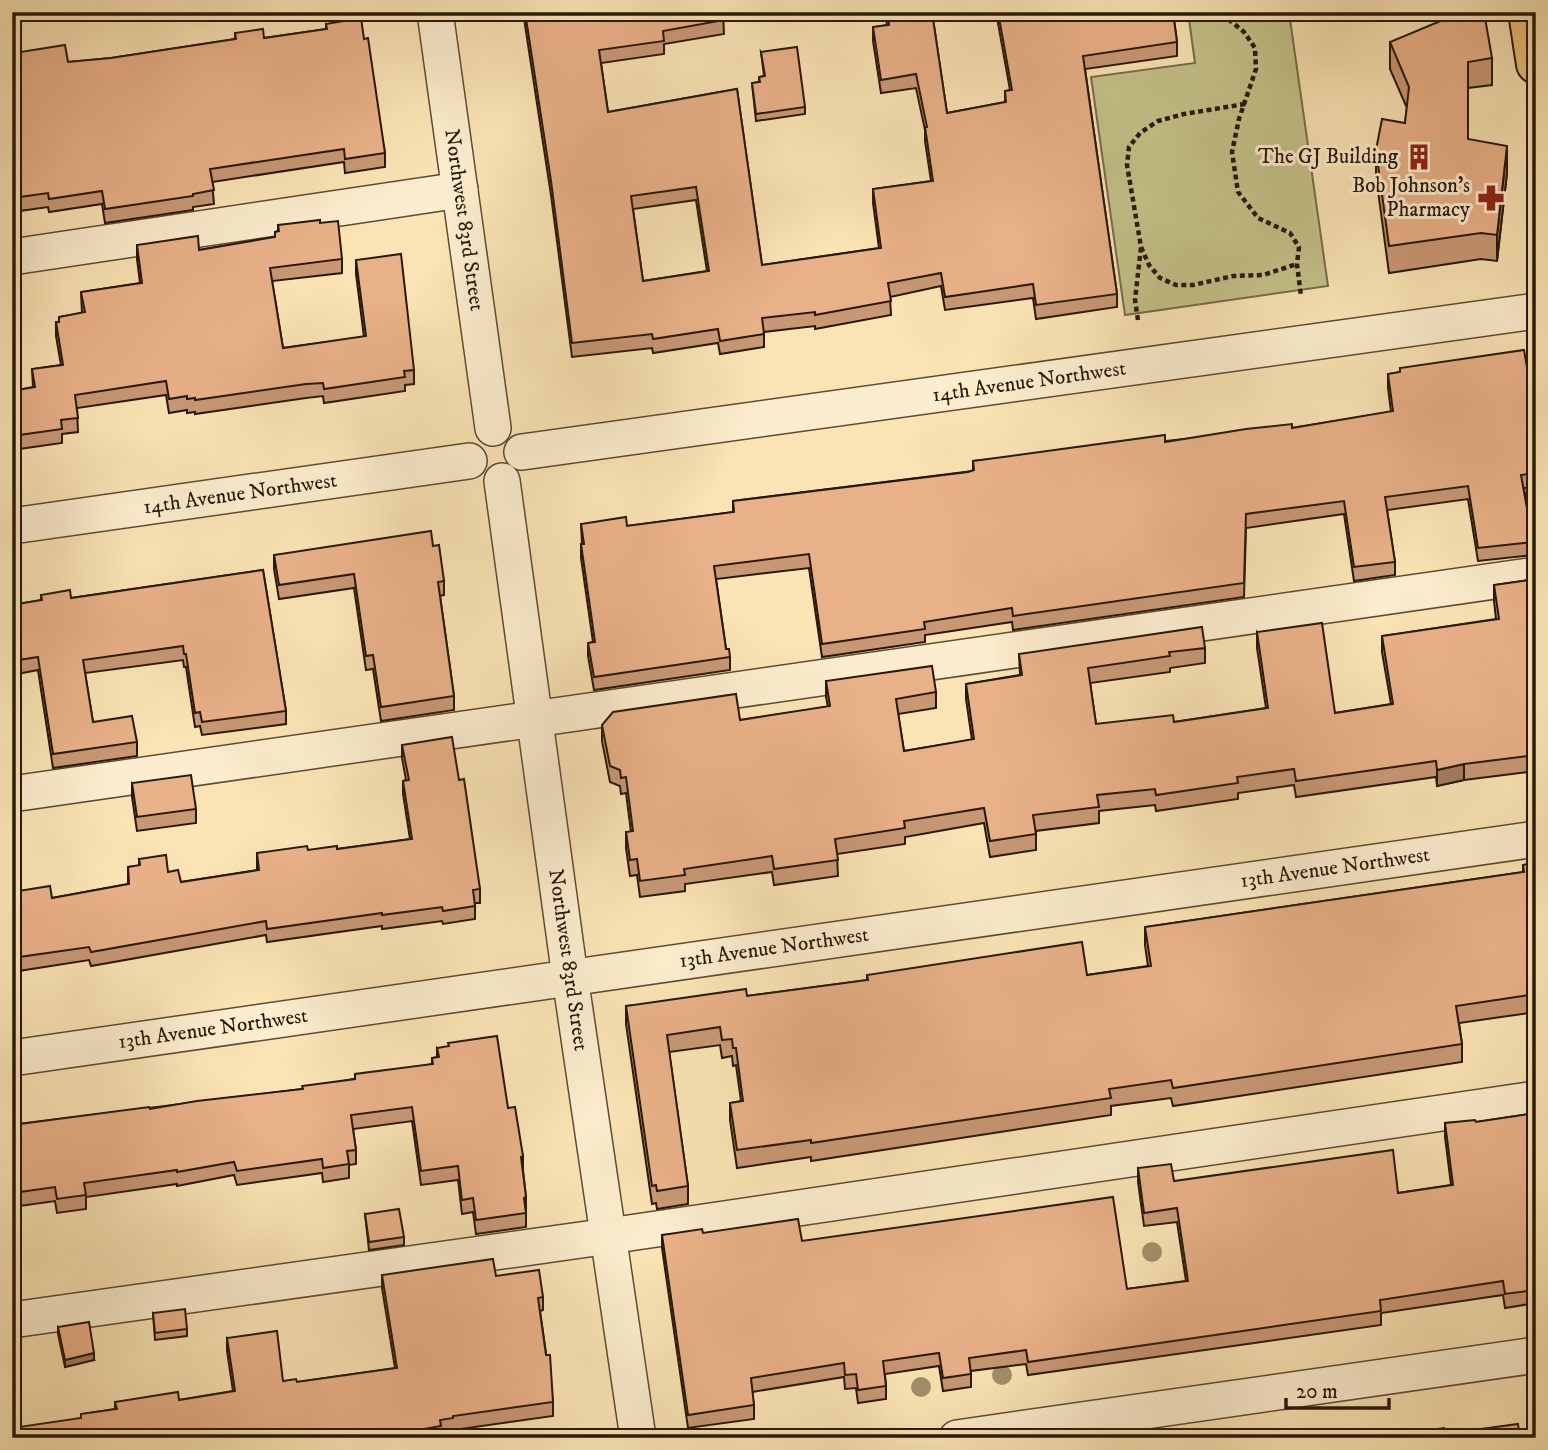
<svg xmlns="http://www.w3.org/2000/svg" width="1548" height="1450" font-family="'IM FELL DW Pica',serif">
<rect width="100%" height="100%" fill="#fae4b4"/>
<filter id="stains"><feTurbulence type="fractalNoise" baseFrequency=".00286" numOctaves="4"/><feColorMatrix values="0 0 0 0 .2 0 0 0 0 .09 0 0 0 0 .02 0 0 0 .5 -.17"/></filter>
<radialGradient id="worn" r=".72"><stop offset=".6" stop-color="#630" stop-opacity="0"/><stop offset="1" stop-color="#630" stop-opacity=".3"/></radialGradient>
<polygon fill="#c4c289" stroke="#766d4a" stroke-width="2" points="1188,12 1289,12 1328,286 1125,315 1091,77 1195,63"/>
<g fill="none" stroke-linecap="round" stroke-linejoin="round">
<g stroke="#5d4b34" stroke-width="38">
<g id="minor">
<polyline points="435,12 493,428"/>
<polyline points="12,257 460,190"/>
<polyline points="522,452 1536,311"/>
<polyline points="502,481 570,977 638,1438"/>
<polyline points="12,526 469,461"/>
<polyline points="12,794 1536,575"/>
<polyline points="12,1058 1536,839"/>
<polyline points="12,1320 609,1236 1536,1099"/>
<polyline points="957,1438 1536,1355"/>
</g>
</g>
<g stroke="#29180a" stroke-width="42">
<polyline id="major" points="1528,12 1536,64"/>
</g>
<g stroke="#29180a" stroke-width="4.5" stroke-dasharray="5 3.5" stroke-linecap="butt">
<polyline points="1224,12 1227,18 1244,32 1255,48 1256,69 1239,119 1232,152 1238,192 1258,218 1290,233 1299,247 1297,264 1301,296"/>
<polyline points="1245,104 1184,114 1158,121 1140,133 1129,147 1127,165 1141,247 1149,265 1160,278 1176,285 1193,285 1233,276 1263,275 1297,264"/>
<polyline points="1138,320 1135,300 1141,247"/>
</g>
<use href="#minor" stroke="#fcedce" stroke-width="35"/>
<use href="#major" stroke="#edc27a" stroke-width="38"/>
</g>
<g fill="#a1906b">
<circle cx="1152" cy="1252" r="10"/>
<circle cx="1002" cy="1375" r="10"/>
<circle cx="921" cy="1387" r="10"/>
</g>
<g fill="#c89875" stroke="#29180a" stroke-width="2" fill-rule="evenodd">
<path d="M523 12H723L724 34 664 44V54L601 63 608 112 737 89 762 265 879 248 873 203V189L931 181 925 141V130L916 88 881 93 873 41V27L887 25 885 12H932L947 113 1005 102V91L1010 90 996 12H1173L1177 42V56L1085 69 1117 294V307L1036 319 1033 298 945 310 941 286 890 297 891 315 815 329V326L764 332V347L720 354 718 343 653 353 652 348 572 357 551 195ZM696 200 707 271 643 281 633 209Z"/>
<polygon points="1390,12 1433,12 1391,19"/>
<polygon points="326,24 364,39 385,153 385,167 345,173 344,162 212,182 214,204 193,207 193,210 105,223 102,204 49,212 48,207 12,212 12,64 14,64 14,53 68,62 111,58 235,39 235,33 264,38 326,29"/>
<polygon points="1390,42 1492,58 1492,85 1468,88 1468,139 1507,173 1497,261 1481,259 1389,273 1376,176 1376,150 1405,123 1407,108 1390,69"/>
<polygon points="761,52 805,107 805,114 756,121 752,83 759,82 759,77 764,76"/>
<polygon points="320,223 342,259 342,273 272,281 283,348 364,337 356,274 356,260 414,370 414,384 405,385 405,391 324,403 323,396 306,398 195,414 195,412 187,413 187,410 169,413 166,395 77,408 78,432 62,434 62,443 12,450 12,391 33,387 32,369 61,365 56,336 56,322 59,322 59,317 82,313 81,292 140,283 137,259 137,245 199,250 275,237 275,232 278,231 278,225"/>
<polygon points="1400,368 1528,373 1536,414 1535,487 1524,488 1533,542 1533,555 1478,561 1468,499 1387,510 1395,562 1395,575 1354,581 1344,514 1246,528 1244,597 1013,630 1012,622 925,635 925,642 822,657 809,568 716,579 726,649 730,657 730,670 594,690 588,656 588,643 593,642 581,558 581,544 582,544 581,524 627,526 733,512 733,501 973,471 973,461 1292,428 1391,412 1388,388 1388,374 1400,372"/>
<polygon points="433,546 444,581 444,595 440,596 454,696 454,710 381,721 373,669 366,670 354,588 279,599 274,569 274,555"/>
<polygon points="263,570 286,711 286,724 202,735 200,726 195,727 186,667 184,667 183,660 85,673 93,722 137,742 137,756 53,768 38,670 12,675 12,605 41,600 41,595 71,598"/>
<polygon points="1536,579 1536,771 1464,780 1437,786 1436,777 1296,797 1294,785 1238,793 1238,799 1156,811 1155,805 1099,811 1099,823 1036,831 1036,850 990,857 984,823 905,837 905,844 837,854 838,876 774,885 772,872 685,884 685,891 640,897 637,875 630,876 626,848 626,832 631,832 626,793 621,794 620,786 610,782 602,741 602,725 740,720 828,707 826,697 826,681 936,692 936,708 898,714 904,751 972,740 966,699 966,684 1020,675 1019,654 1205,648 1205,663 1170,668 1170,672 1090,683 1096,724 1174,722 1266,708 1257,648 1257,632 1335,713 1391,704 1382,652 1382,636 1496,619 1494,601 1494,585"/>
<polygon points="402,745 480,889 480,903 475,903 475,919 443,924 442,921 382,929 382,926 267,942 266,935 91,966 89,960 12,972 12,892 52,898 128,884 128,867 139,866 139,859 168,872 181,882 257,870 257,853 337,849 410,839 403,794 403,781 406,780 402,758"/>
<polygon points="132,783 196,809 196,823 137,831 132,797"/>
<polygon points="1536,863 1536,1012 1459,1023 1462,1044 1462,1062 1173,1106 1171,1098 1111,1106 1111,1115 811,1161 811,1157 737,1168 730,1120 730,1103 741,1101 736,1065 733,1066 732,1056 722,1058 720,1045 669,1052 688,1186 688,1204 657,1209 656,1203 652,1204 626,1024 626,1006 747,996 867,980 867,975 1087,975 1148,966 1145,945 1145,927 1523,872 1523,865"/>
<polygon points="437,1048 508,1108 523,1156 523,1170 526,1197 526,1227 476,1234 473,1212 462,1214 458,1180 421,1185 412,1121 353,1129 356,1150 356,1164 349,1165 349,1178 323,1182 322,1173 237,1185 234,1175 177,1186 177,1184 86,1197 86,1209 57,1213 55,1201 12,1207 12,1125 302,1089 432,1064 432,1058 437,1057"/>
<polygon points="1536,1113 1536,1303 1505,1308 1503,1295 1381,1313 1381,1325 1028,1375 1026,1364 971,1371 971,1387 943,1391 939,1366 885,1374 886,1386 886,1399 858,1403 856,1388 845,1389 844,1377 752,1392 754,1405 754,1419 688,1428 662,1248 662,1235 703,1233 802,1241 1127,1289 1186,1281 1177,1222 1144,1226 1138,1182 1138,1168 1174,1181 1398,1193 1451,1185 1445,1137 1445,1123 1476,1122"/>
<polygon points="365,1214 404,1237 404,1245 369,1250"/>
<polygon points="382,1275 496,1276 543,1297 543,1310 540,1311 553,1402 553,1416 453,1430 453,1432 441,1434 441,1438 12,1438 81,1418 81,1414 115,1409 115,1402 179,1400 233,1391 227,1351 227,1338 283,1381 297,1382 395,1368 382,1288"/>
<polygon points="153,1313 187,1329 187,1336 155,1340"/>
<polygon points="58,1327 94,1360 65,1367 58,1334"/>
</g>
<g fill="#a37c5f" stroke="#29180a" stroke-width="2">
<polygon points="1507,146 1507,173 1497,261 1497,235"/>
<polygon points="1464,764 1464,780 1437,786 1437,770"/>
<polygon points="94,1353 94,1360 65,1367 65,1360"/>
</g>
<g fill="#e9b188" stroke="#29180a" stroke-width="2" fill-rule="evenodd">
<path d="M525 12H723L724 20 663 31 664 41 599 50 608 112 737 89 762 265 881 248 873 189 933 181 925 127H927L916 74 881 80 873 27 889 25 887 12H932L947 113 1006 102 1005 91 1012 90 998 12H1173L1177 42 1083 56 1117 294 1036 305 1033 284 945 297 941 273 888 283 891 301 815 315V312L762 318 764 334 720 341 718 329 653 339 652 334 572 343 551 181ZM696 187 709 271 643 281 631 196Z"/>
<polygon points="1462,12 1484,12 1492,58 1468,62 1468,139 1507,146 1497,235 1481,233 1389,246 1376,150 1382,119 1405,123 1409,87 1390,42"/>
<polygon points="361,18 364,39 368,38 385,153 345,159 344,149 210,169 214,190 193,194 193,196 105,209 102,191 49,199 48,193 12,198 12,64 15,64 14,53 65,45 68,62 111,58 236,39 235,33 263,29 264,38 327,29 326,24"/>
<polygon points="797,47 805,107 756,114 752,83 760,82 759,77 765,76 761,52"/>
<polygon points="320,220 320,223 338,221 342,259 270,268 283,348 366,336 356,260 401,254 414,370 404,371 405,377 324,389 323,383 306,384 195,400 195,398 187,399 187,396 169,399 166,381 75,395 78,418 61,420 62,429 12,436 12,391 35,387 32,369 63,365 56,322 59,322 59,317 85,312 81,292 142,283 137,245 198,236 199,250 275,237 275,232 279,231 278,225"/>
<polygon points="1524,350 1528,373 1530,372 1536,414 1536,458 1533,459 1535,473 1521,475 1533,542 1478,548 1468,486 1385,497 1395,562 1354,567 1344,501 1246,514 1244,583 1013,616 1012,608 924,622 925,629 822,644 809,554 714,566 726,649 729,649 730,657 594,677 588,643 595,642 581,544 584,544 581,524 626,517 627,526 734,512 733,501 968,472 974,470 973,461 1165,435 1165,442 1246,429 1292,424 1292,428 1393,411 1388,374 1400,372 1400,368"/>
<polygon points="431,531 433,546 439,545 444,581 438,582 454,696 381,707 373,655 366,656 354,574 279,585 274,555"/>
<polygon points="263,570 286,711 202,722 200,712 195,713 186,654 184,654 183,646 83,660 93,722 132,716 137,742 53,754 38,657 12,661 12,605 42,600 41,595 70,590 71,598"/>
<polygon points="1536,579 1536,755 1464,764 1437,770 1436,761 1296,781 1294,769 1237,777 1238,783 1156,795 1155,789 1097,795 1099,807 1033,815 1036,834 990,841 984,808 904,821 905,828 835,839 838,860 774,869 772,856 684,869 685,875 640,881 637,859 630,860 626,832 633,831 626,777 621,778 620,770 610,766 602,725 613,712 736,694 740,720 830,706 826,681 932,666 936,692 896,699 904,751 974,739 966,684 1022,675 1019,654 1202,627 1205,648 1169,652 1170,656 1088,668 1096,724 1173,715 1174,722 1268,708 1257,632 1322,623 1335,713 1393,704 1382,636 1499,619 1494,585"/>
<polygon points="452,737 459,780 464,779 480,889 473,890 475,906 443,911 442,907 382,915 382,913 267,929 266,921 91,952 89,947 12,958 12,892 50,886 52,898 129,884 128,867 140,865 139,859 166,855 168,872 178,870 181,882 259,870 257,853 307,846 308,850 337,846 337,849 412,839 403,781 409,780 402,745"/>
<polygon points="191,775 196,809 137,817 132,783"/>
<polygon points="1536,863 1536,994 1456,1006 1462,1044 1173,1088 1171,1080 1109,1089 1111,1098 811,1143 811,1140 737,1150 730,1103 743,1101 736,1048 733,1048 732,1039 722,1040 720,1027 667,1035 688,1186 657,1191 656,1185 652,1186 626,1006 746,989 747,996 868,980 867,975 1082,942 1087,975 1151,966 1145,927 1524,872 1523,865"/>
<polygon points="497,1036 508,1108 515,1107 523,1156 521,1157 526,1197 524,1198 526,1213 476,1220 473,1198 462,1200 458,1166 421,1171 412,1107 351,1115 356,1150 347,1151 349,1164 323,1168 322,1159 237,1171 234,1162 177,1172 177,1170 84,1183 86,1195 57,1199 55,1187 12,1193 12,1125 149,1107 150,1109 197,1101 303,1089 302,1086 355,1079 355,1074 433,1064 432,1058 439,1057 437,1048 449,1046 448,1043"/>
<polygon points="1536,1113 1536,1290 1505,1294 1503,1281 1380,1300 1381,1311 1028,1362 1026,1350 969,1358 971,1374 943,1378 939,1353 883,1361 886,1386 858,1390 856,1374 845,1375 844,1363 751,1378 754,1405 688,1415 662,1235 702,1229 703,1233 798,1219 802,1241 1113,1197 1127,1289 1188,1281 1177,1208 1144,1213 1138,1168 1171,1164 1174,1181 1393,1150 1398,1193 1453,1185 1445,1123 1475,1120 1476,1122"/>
<polygon points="399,1209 404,1237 369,1242 365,1214"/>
<polygon points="493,1259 496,1276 539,1270 543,1297 538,1298 546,1355 550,1355 553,1402 453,1416 453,1418 440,1420 441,1426 390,1435 391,1438 12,1438 12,1428 81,1418 81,1414 117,1409 115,1402 178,1392 179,1400 235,1391 227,1338 277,1331 283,1381 296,1379 297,1382 397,1368 382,1275"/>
<polygon points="185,1309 187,1329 155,1333 153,1313"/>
<polygon points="89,1322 94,1353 65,1360 58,1327"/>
<polygon points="1518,1424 1520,1438 1368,1438 1444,1428 1445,1434"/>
</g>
<defs>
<g id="building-bare" transform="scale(2.1)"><path d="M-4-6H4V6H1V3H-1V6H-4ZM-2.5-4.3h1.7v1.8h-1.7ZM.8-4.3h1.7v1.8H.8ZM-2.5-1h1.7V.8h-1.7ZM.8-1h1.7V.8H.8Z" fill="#8f2418" stroke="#fcedce" stroke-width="2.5" paint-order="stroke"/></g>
<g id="pharmacy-bare" transform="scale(2.1)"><path d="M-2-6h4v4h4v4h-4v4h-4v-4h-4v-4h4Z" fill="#8f2418" stroke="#fcedce" stroke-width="2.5" paint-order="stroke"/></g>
</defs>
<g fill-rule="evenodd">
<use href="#building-bare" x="1419" y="157"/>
<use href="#pharmacy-bare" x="1491" y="198"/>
</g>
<g text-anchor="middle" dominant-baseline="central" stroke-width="6" stroke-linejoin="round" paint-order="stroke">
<g font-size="21" fill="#29180a" stroke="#fcedce" text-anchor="end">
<text x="1398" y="157">The GJ Building</text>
<text x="1470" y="186">Bob Johnson's<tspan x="1470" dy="24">Pharmacy</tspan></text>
</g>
<g font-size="21" fill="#29180a" stroke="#fcedce">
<text transform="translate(464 220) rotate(82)">Northwest 83rd Street</text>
<text transform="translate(1029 382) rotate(-8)">14th Avenue Northwest</text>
<text transform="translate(240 494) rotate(-8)">14th Avenue Northwest</text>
<text transform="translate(1335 868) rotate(-8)">13th Avenue Northwest</text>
<text transform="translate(774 948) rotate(-8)">13th Avenue Northwest</text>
<text transform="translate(568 960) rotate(82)">Northwest 83rd Street</text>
<text transform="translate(213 1029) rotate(-8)">13th Avenue Northwest</text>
</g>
</g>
<rect width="1548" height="1450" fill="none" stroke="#fae4b4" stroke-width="42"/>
<rect x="14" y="14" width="1520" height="1422" fill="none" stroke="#29180a" stroke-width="3.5"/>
<rect x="21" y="21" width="1506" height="1408" fill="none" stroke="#29180a" stroke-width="2"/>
<path d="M1286 1398v10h103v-10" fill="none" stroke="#29180a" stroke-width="3.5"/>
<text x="1296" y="1398" font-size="21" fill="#29180a" stroke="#fcedce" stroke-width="5" paint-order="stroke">20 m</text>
<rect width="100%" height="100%" filter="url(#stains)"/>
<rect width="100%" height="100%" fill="url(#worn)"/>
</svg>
